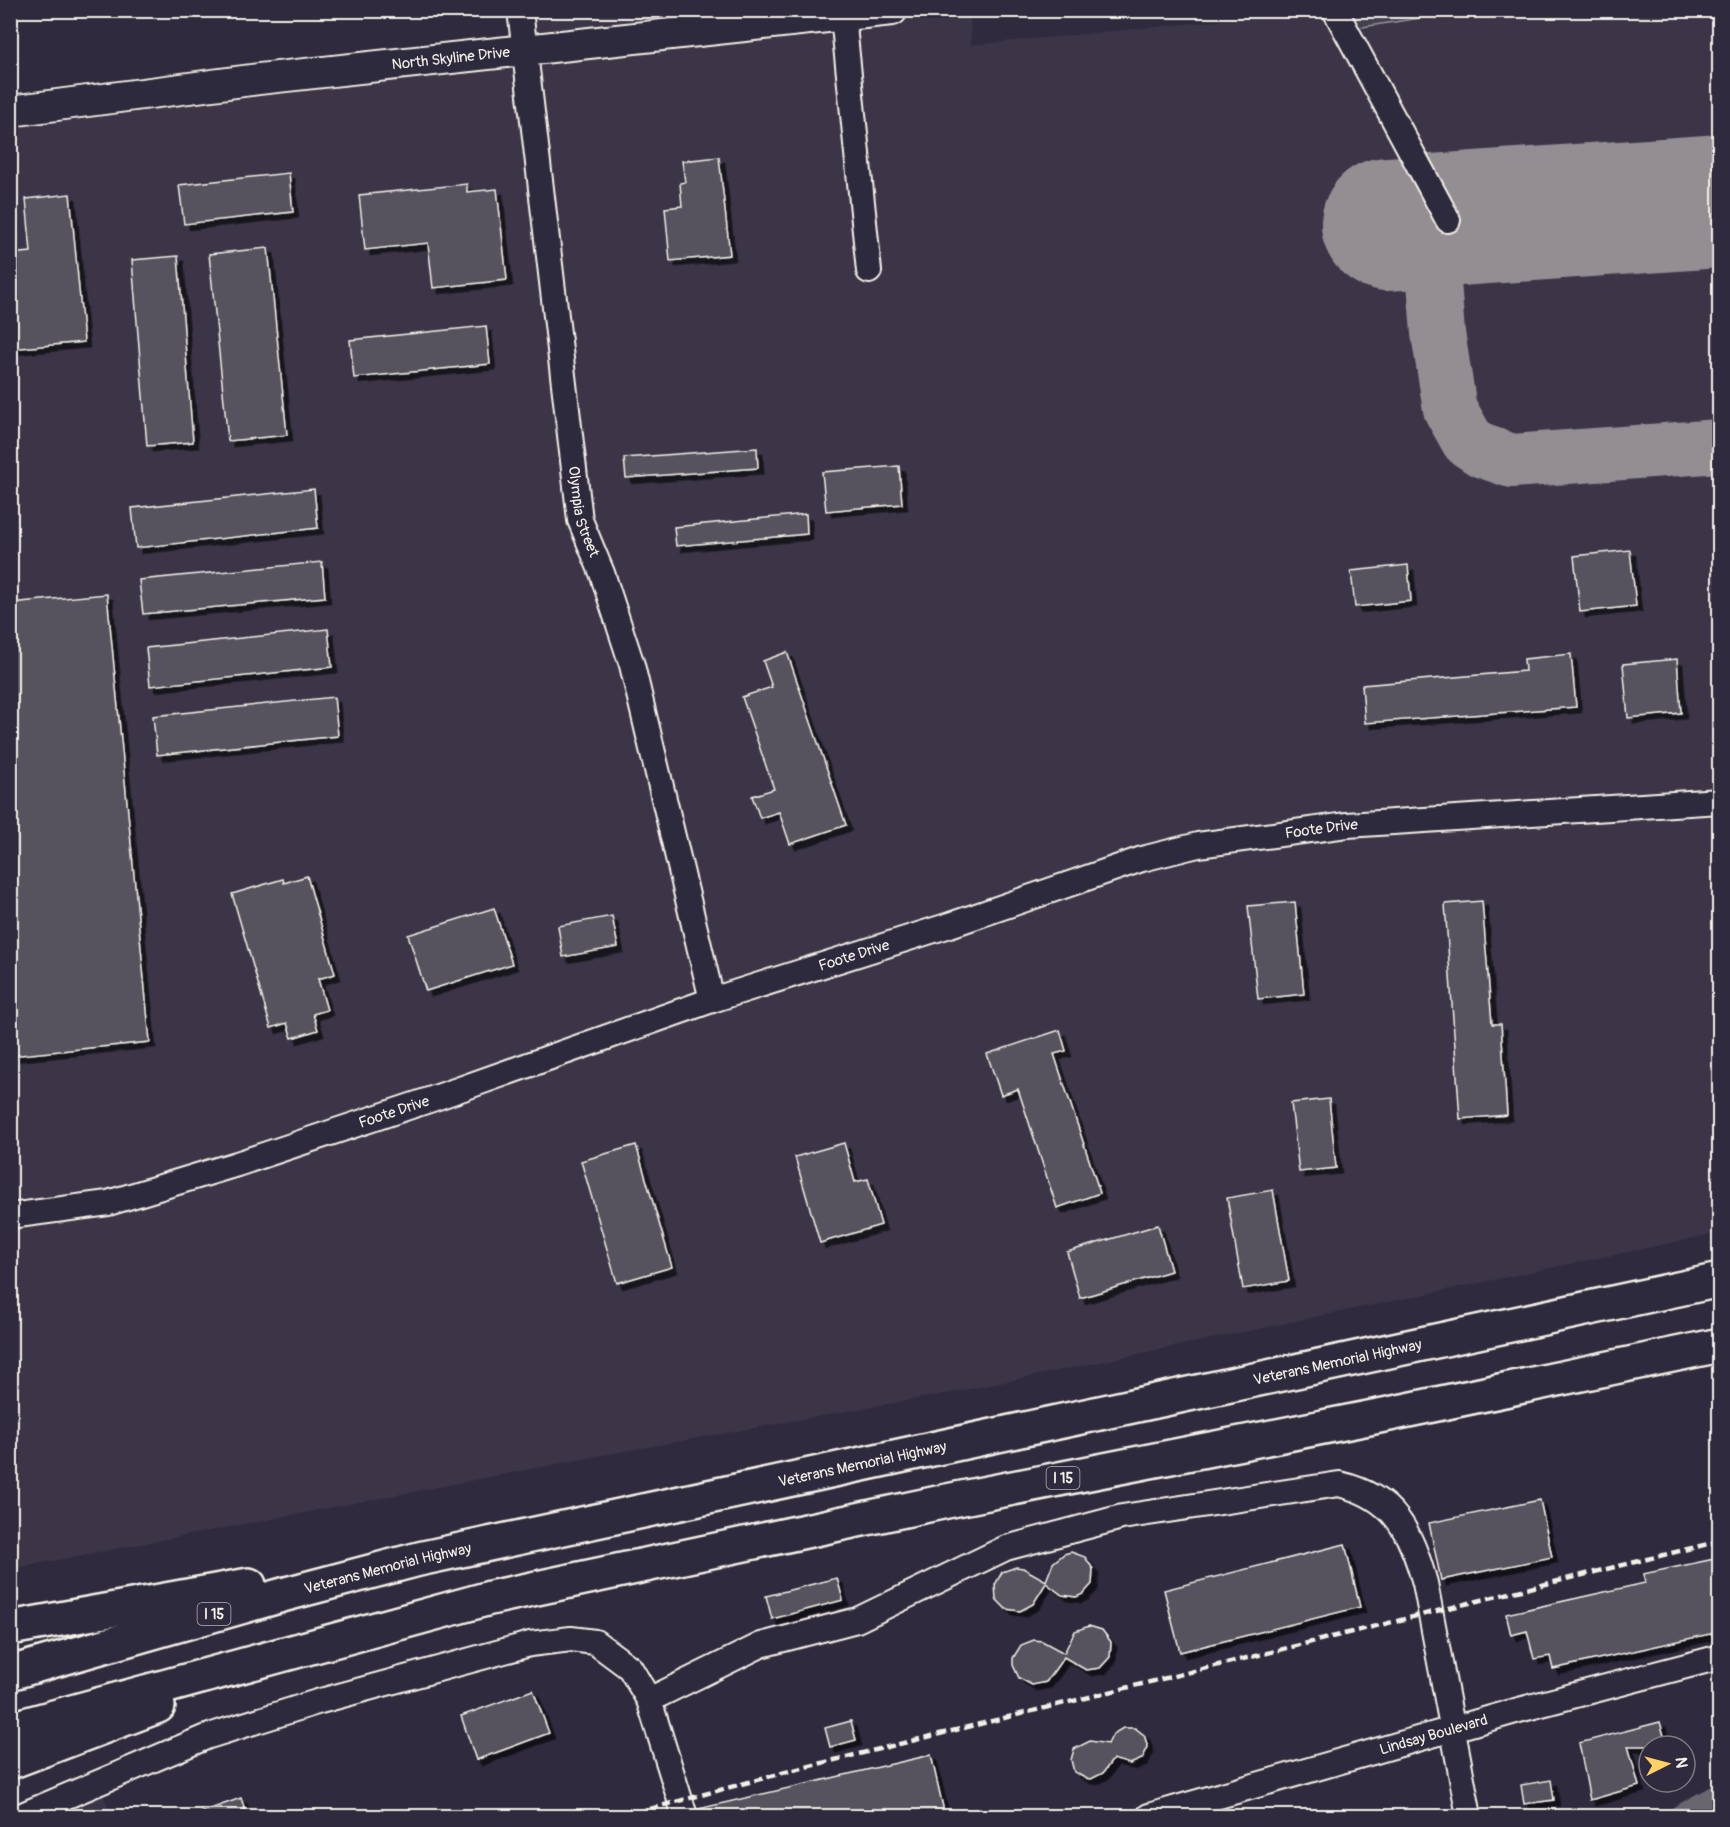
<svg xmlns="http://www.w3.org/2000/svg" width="1730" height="1827" font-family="Pangolin,sans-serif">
<defs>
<filter id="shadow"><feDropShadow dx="5.5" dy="5.5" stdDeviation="0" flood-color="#0009"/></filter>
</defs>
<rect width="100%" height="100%" fill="#2f2a3d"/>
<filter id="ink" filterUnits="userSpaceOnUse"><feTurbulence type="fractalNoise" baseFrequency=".0167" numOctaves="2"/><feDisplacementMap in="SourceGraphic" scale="12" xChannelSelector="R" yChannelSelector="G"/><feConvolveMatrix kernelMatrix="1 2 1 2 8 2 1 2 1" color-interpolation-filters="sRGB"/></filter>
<g filter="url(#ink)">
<g fill="#3b3647">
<polygon points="1239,10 1719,11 1719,1233 966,1390 625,1451 11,1569 11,111 524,52 520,11 970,11 971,45 1236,19"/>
<polygon points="95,1775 112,1816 11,1816"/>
</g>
<polygon fill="#454050" stroke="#9c989c" stroke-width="1.5" points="1346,11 1465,11 1356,28"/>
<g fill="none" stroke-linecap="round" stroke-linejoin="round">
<polyline stroke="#a19ea0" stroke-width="6" points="1701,1802 1708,1816"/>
<polyline stroke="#6a6670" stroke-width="21" points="1679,1816 1720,1793"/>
<polyline stroke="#928e92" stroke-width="54" points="1466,219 1448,228 1432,256 1438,333 1450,409 1468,441 1483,451 1512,461 1720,446"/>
<polyline stroke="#928e92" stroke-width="134" points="1388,224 1720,201"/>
</g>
<g fill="#56525f" stroke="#f4f1e8" stroke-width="1.5" filter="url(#shadow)">
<polygon points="719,157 730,255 670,261 665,208 682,206 680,183 685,182 682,161"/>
<polygon points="289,173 293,212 184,224 179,185"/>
<polygon points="467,184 467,192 497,189 507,280 433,288 428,243 365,250 359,195"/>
<polygon points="70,194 84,342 10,349 10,254 31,252 26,199"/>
<polygon points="268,248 287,435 228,441 209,254"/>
<polygon points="178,256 193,442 147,446 132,260"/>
<polygon points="486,326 490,364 354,378 350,340"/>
<polygon points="757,448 758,468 626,478 624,458"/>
<polygon points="899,466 902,504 826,511 822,472"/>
<polygon points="314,489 318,528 136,548 132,508"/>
<polygon points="806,514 807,534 676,546 674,527"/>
<polygon points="1630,550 1636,606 1580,612 1574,556"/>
<polygon points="322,562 325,597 143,614 139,580"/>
<polygon points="1408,565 1411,601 1355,607 1351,571"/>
<polygon points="107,594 150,1042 10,1056 10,603"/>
<polygon points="328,629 332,667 150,686 146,648"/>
<polygon points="787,652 846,825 790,844 779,812 760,818 752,796 774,789 742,697 772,687 763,661"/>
<polygon points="1571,654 1576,707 1365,723 1362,685 1525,671 1524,659"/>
<polygon points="1677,659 1681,713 1628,718 1623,664"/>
<polygon points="334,697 338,736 157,755 153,716"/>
<polygon points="307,876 335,974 318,979 327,1010 313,1014 318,1030 292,1038 287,1023 271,1028 232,894 283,879 284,883"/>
<polygon points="1482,901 1492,1024 1501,1024 1507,1115 1460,1119 1445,904"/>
<polygon points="1295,902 1304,994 1258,999 1248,906"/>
<polygon points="494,908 512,964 426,991 408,935"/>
<polygon points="612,916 618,947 563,957 558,926"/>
<polygon points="1060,1030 1066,1051 1054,1054 1100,1193 1057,1208 1018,1089 1001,1095 987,1054"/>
<polygon points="1329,1099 1336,1168 1299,1172 1291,1103"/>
<polygon points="844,1143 855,1182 868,1179 881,1225 820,1243 795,1157"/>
<polygon points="636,1145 672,1267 617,1283 581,1161"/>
<polygon points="1273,1190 1289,1281 1243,1289 1227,1198"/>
<polygon points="1158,1225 1171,1271 1080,1298 1067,1252"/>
<polygon points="1540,1500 1552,1557 1441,1580 1429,1523"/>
<polygon points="1345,1544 1360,1607 1180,1652 1164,1590"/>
<polygon points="1071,1552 1085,1557 1093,1569 1092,1584 1083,1594 1076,1597 1062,1595 1046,1583 1033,1604 1020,1611 1006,1609 996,1599 995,1585 1002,1572 1016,1567 1023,1568 1046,1581 1053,1563 1064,1554"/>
<polygon points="1719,1558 1719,1632 1553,1669 1550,1656 1534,1659 1527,1631 1511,1635 1506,1614 1645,1583 1643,1574"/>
<polygon points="837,1578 843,1600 772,1619 766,1596"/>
<polygon points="1089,1626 1102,1630 1111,1642 1110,1657 1100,1668 1086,1670 1064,1657 1046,1682 1032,1685 1019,1678 1013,1665 1013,1658 1021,1645 1034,1640 1042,1641 1064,1653 1075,1631"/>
<polygon points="533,1690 549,1733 476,1760 461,1716"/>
<polygon points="851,1721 856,1740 830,1747 825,1728"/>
<polygon points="1660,1722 1667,1746 1628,1746 1639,1786 1590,1800 1579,1743"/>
<polygon points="1123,1728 1135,1728 1144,1735 1148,1747 1142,1759 1130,1764 1113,1759 1103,1773 1091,1779 1085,1778 1074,1772 1071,1760 1074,1749 1090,1741 1108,1744 1113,1734"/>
<polygon points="931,1755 945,1816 699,1816 698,1809"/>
<polygon points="1551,1780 1554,1800 1524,1804 1521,1785"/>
<polygon points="241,1798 247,1816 196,1816 196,1814"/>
</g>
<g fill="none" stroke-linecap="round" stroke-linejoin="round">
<g stroke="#f4f1e8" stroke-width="28">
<g id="minor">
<path id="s1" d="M520 10 580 520 602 573 632 665 712 1000"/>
<polyline points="1335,10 1448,220"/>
<polyline points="843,16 869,271"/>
<path id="s2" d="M10 1216 108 1203 237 1164 432 1099 712 1000 950 925 1142 859 1198 845 1347 825 1720 801"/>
<path d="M649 1700 761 1645 857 1620 1006 1548 1122 1517 1339 1484C1395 1497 1410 1531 1425 1583L1469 1816"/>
<polyline points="20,1816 206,1737 317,1702 530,1644 571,1639 595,1642 630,1668 649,1700 685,1816"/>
<path id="s3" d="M1149 1816 1519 1710 1720 1657"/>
</g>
</g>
<g stroke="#f4f1e8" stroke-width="34">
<g id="major">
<path id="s4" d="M10 111 259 79 892 10"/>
</g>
</g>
<g stroke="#f4f1e8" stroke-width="38">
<g id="highway">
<polyline points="10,1628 249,1585"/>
<path id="s5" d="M10 1673 286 1594 419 1559 1720 1280"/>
<polyline points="10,1729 490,1598 947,1501 1389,1414 1720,1345"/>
<polyline points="10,1762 158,1706"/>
</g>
</g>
<use href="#minor" stroke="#2f2a3d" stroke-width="24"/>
<use href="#major" stroke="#2f2a3d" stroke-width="30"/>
<use href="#highway" stroke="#2f2a3d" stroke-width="33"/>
<polyline stroke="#f4f1e8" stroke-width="4.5" stroke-dasharray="9 4.5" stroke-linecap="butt" points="624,1816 786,1772 1720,1541"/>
</g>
</g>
<g text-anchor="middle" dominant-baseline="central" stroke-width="6" stroke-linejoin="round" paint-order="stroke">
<g fill="#2f2a3d" stroke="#b9b5b5" stroke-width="1.5">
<rect x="1046.5" y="1467" width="33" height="22" rx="4.5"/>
<rect x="197.5" y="1603" width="33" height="22" rx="4.5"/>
</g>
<g font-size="14" font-weight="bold" fill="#f4f1e8">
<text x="1063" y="1478">I 15</text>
<text x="214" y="1614">I 15</text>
</g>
<g font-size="15" fill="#f4f1e8" stroke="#2f2a3d">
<text stroke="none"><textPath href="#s4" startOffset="444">North Skyline Drive</textPath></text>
<text stroke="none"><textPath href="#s1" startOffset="506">Olympia Street</textPath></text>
<text stroke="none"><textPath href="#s2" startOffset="1371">Foote Drive</textPath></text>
<text stroke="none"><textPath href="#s2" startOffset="885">Foote Drive</textPath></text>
<text stroke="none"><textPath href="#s2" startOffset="399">Foote Drive</textPath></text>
<text stroke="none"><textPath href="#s5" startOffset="1364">Veterans Memorial Highway</textPath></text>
<text stroke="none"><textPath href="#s5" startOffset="878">Veterans Memorial Highway</textPath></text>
<text stroke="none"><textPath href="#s5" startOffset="392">Veterans Memorial Highway</textPath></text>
<text stroke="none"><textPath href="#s3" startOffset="296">Lindsay Boulevard</textPath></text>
</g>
</g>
<rect width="1730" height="1827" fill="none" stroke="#2f2a3d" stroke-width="36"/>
<rect x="18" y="18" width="1694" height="1791" fill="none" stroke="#f4f1e8" stroke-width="2" filter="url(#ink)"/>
<g transform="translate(1667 1764) rotate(84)"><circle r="28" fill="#2f2a3d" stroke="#7e7a81" stroke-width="1.5"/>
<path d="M0-4.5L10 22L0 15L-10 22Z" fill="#ffd166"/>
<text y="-9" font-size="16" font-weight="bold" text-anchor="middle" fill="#f4f1e8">N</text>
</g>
</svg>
